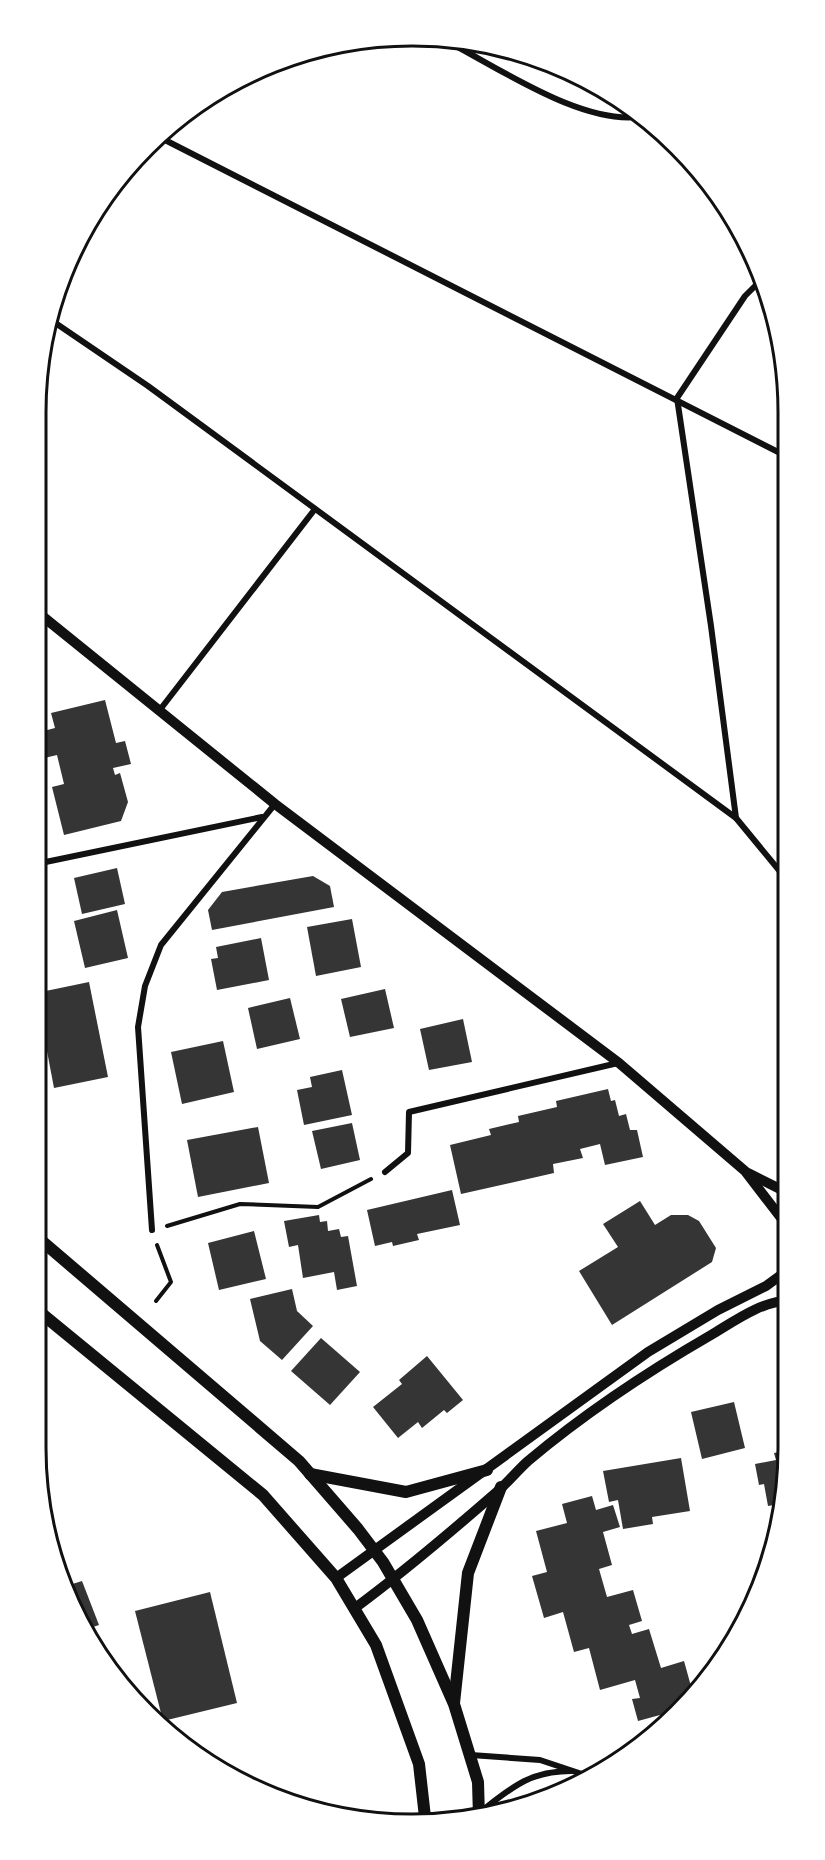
<svg xmlns="http://www.w3.org/2000/svg" width="825" height="1860" font-family="'Roboto Condensed',sans-serif">
<rect width="100%" height="100%" fill="#fff"/>
<g fill="#353535">
<polygon points="105,700 116,743 125,741 131,764 113,768 115,775 120,773 128,802 121,821 64,835 52,787 64,784 57,755 36,760 36,733 55,728 51,713"/>
<polygon points="117,868 125,904 82,914 74,878"/>
<polygon points="313,876 330,886 334,907 212,930 208,910 222,892"/>
<polygon points="117,910 128,958 85,968 74,921"/>
<polygon points="352,919 361,967 316,976 307,927"/>
<polygon points="261,938 269,980 217,990 211,959 218,958 216,947"/>
<polygon points="89,982 108,1077 54,1088 36,993"/>
<polygon points="385,989 394,1028 350,1037 341,999"/>
<polygon points="290,998 300,1039 257,1049 248,1008"/>
<polygon points="463,1019 472,1062 429,1070 420,1029"/>
<polygon points="223,1041 234,1092 182,1104 171,1052"/>
<polygon points="342,1070 352,1115 304,1125 297,1090 312,1087 310,1077"/>
<polygon points="608,1089 611,1101 615,1100 619,1116 626,1114 630,1130 637,1130 643,1157 605,1165 600,1144 580,1149 583,1158 553,1164 554,1173 461,1194 450,1145 491,1135 489,1129 519,1122 518,1116 557,1107 556,1101"/>
<polygon points="352,1123 360,1160 321,1169 312,1131"/>
<polygon points="258,1127 269,1183 198,1197 187,1140"/>
<polygon points="452,1190 460,1225 417,1234 419,1240 393,1246 392,1242 375,1246 367,1210"/>
<polygon points="640,1201 655,1225 671,1215 688,1215 699,1221 716,1248 712,1262 612,1325 579,1271 618,1247 603,1224"/>
<polygon points="319,1215 320,1222 327,1221 328,1231 339,1229 341,1237 348,1236 357,1286 337,1290 334,1272 303,1278 298,1245 289,1247 284,1221"/>
<polygon points="254,1231 266,1279 219,1290 208,1243"/>
<polygon points="292,1289 297,1311 313,1326 282,1360 260,1341 250,1299"/>
<polygon points="321,1338 360,1372 330,1405 291,1371"/>
<polygon points="427,1356 463,1400 447,1413 444,1410 422,1428 418,1422 398,1438 373,1407 402,1384 399,1380"/>
<polygon points="789,1392 789,1425 788,1426 781,1394"/>
<polygon points="734,1402 745,1448 702,1459 691,1412"/>
<polygon points="789,1450 780,1504 768,1506 764,1484 759,1485 755,1464 776,1460 774,1453"/>
<polygon points="681,1458 690,1511 652,1517 653,1524 623,1529 618,1500 609,1502 603,1471"/>
<polygon points="592,1496 596,1510 613,1505 620,1527 603,1532 612,1565 599,1569 607,1597 633,1590 642,1621 629,1625 632,1634 649,1629 661,1668 684,1661 694,1697 662,1723 660,1715 638,1721 632,1699 640,1698 635,1680 600,1690 589,1648 574,1652 563,1612 544,1618 532,1576 547,1572 536,1531 567,1523 562,1504"/>
<polygon points="82,1581 99,1625 90,1628 66,1586"/>
<polygon points="210,1592 237,1703 163,1721 135,1611"/>
</g>
<g fill="none" stroke-linecap="round" stroke-linejoin="round">
<g stroke="#111" stroke-width="4">
<polyline points="167,1226 240,1204 318,1207 371,1179"/>
<polyline points="156,1301 171,1282 157,1245"/>
</g>
<g stroke="#111" stroke-width="6">
<path d="M454 45C505 72 587 127 644 116"/>
<polyline points="163,139 786,456"/>
<polyline points="763,278 745,296 677,398 711,626 736,818 787,880"/>
<polyline points="51,320 148,386 736,818"/>
<polyline points="159,711 315,509"/>
<polyline points="36,864 262,817"/>
<polyline points="36,1128 36,1100"/>
<polyline points="385,1172 408,1153 409,1112 618,1063"/>
<polyline points="152,1230 138,1027 145,986 161,945 275,804"/>
<polyline points="471,1755 540,1760 591,1777"/>
<path d="M479 1813C511 1788 529 1771 571 1771"/>
</g>
<g stroke="#111" stroke-width="10">
<polyline points="36,611 275,804 619,1063 745,1171 788,1227"/>
<polyline points="748,1173 788,1193"/>
<polyline points="336,1578 648,1352 718,1310 766,1286 788,1270"/>
<path d="M355 1608C405 1571 452 1531 499 1490 509 1481 518 1470 528 1461 585 1413 647 1372 711 1335 733 1322 763 1300 789 1301"/>
</g>
<g stroke="#111" stroke-width="12">
<polyline points="36,1236 299,1461 358,1529 383,1562 417,1620 454,1704 478,1782 479,1817"/>
<polyline points="36,1309 263,1495 336,1578 376,1645 419,1764 425,1817"/>
<polyline points="310,1474 406,1492 487,1470"/>
<polyline points="454,1703 468,1573 501,1487"/>
</g>
</g>
<path d="M0 0H825V1860H0ZM412 46H412A366 366 0 0 1 778 412V1448A366 366 0 0 1 412 1814H412A366 366 0 0 1 46 1448V412A366 366 0 0 1 412 46Z" fill="#fff" fill-rule="evenodd"/>
<path fill="none" stroke="#111" stroke-width="3" d="M412 46H412A366 366 0 0 1 778 412V1448A366 366 0 0 1 412 1814H412A366 366 0 0 1 46 1448V412A366 366 0 0 1 412 46Z"/>
</svg>
